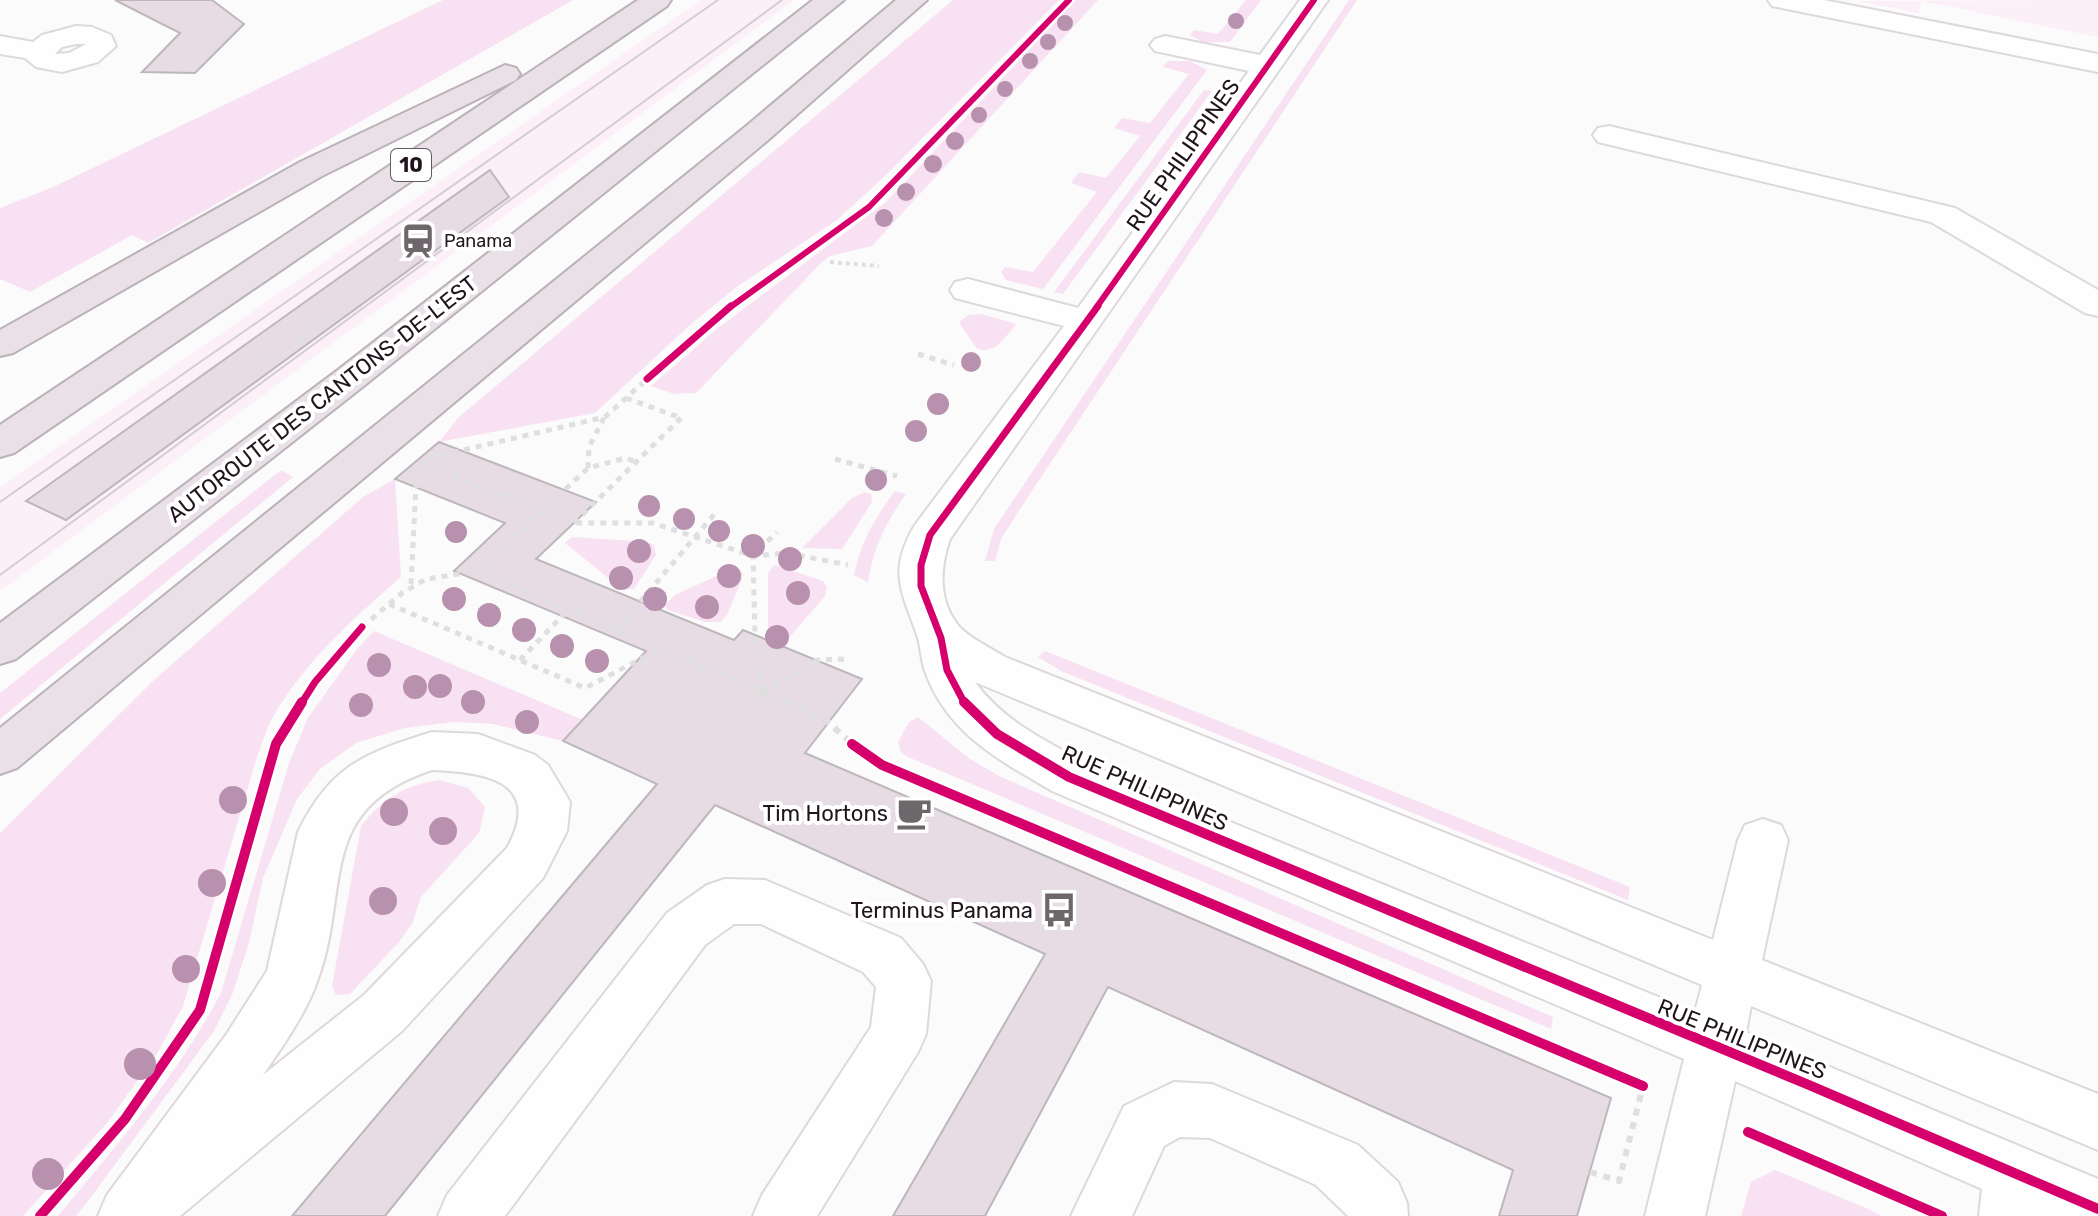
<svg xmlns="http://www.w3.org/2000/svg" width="2098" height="1216" font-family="Rubik,sans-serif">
<rect width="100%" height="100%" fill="#fbfbfb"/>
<g fill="#fceff8">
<polygon points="701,0 794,0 0,591 0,487"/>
<polygon points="2098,0 2098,37 1922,1 1918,13 1857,1"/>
</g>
<g fill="#f8e1f2">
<polygon points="443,0 573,0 148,243 132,235 30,292 0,279 0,208 53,187"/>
<polygon points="953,0 1059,0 888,173 837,220 738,286 691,324 595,413 439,442 459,417"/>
<polygon points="1076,0 1098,0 872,246 830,256 823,261 696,393 674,394 651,386 718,328 886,202"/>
<polygon points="1246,0 1261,0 1230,42 1203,42 1190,35 1194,30 1218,34"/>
<polygon points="1349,0 1357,0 1020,509 1001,539 995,561 985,561 994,529"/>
<polygon points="1168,61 1190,61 1207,70 1043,289 1006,280 1001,272 1005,267 1033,272 1097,192 1071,183 1079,172 1106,178 1140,136 1114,128 1122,118 1150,123 1189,74 1163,67"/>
<polygon points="1204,90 1212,91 1063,294 1054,292"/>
<path d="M981 314 1016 324C1004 338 997 354 977 349L959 322 969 315Z"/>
<polygon points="281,470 293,477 0,719 0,693"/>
<path d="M395 479 401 577C354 618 304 662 273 717 266 729 262 744 257 757L183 1006 158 1052 107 1123 23 1216H0V833L154 680 363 497Z"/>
<path d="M895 491 906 494C886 522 873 548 868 582L854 575C861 541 875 518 895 491Z"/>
<polygon points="865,492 871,494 872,502 842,549 802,548 852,498"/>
<polygon points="572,537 647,542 654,545 656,555 634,589 622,589 565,543"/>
<polygon points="774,565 823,581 827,587 825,596 780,648 768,644 768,573"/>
<polygon points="736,567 743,573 742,579 727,615 720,622 705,622 668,610 665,605 675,595"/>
<path d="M374 631 583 720 563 741 493 724 454 722 404 728 356 743 320 769 297 799 263 878 249 943 232 995 214 1031 85 1205 76 1216H58C117 1145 178 1075 221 993L289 763 308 718 357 649Z"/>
<polygon points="1045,651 1630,887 1628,900 1061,671 1038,657"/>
<polygon points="918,717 970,759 999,776 1553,1017 1551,1029 908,757 901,752 898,742 909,722"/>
<path d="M440 780 468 788 485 807 479 833 421 897 412 924 399 942 350 994 336 995 332 986 361 826C384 798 404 785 440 780Z"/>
<polygon points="1775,1170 1868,1209 1882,1216 1741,1216 1751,1182"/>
</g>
<g fill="#e7dce4" stroke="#bdb7bb" stroke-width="2">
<polygon points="115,0 212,0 244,24 195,73 142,72 180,33"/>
<polygon points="490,170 509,197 66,520 26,501"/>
<polygon points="439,442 596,502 536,559 734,640 743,630 862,679 805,753 1611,1098 1577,1216 1499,1216 1513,1170 1108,987 985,1216 893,1216 1045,954 715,805 385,1216 292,1216 657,784 563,741 646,651 454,571 505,523 395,479"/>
</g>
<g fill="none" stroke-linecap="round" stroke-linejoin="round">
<g stroke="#ded8dd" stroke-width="4">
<g id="minor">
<path d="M1300 0H1328L950 539C940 567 938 599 957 624 967 637 991 648 1005 657L1713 940 1738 840 1745 825 1763 819 1781 825 1788 840 1762 960 2098 1094V1150L1751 1006 1746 1032 2098 1179V1216H1979L1982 1189 1735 1081 1705 1216H1645L1684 1059 1052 791C999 760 947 733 925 671 921 660 921 647 917 635 901 590 888 570 915 525L1064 326 955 298 950 290 955 282 968 279 1078 308 1249 71 1155 51 1150 45 1155 39 1165 36 1260 55ZM975 682 1702 985 1695 1012 1086 763C1046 741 1003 721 975 682Z"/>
<polygon points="1768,0 1824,0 2098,54 2098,72 1782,8 1772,6"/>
<path d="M76 26 92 27 111 35 116 46 98 62 62 72 36 67 25 58 0 54V36L33 42 42 35ZM76 44H86L69 53 55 54 62 47Z"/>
<polygon points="1609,126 1955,208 2098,290 2098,316 2085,313 1931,222 1598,142 1593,135 1598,128"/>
<path d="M432 732 478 734 535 755 548 765 570 802 567 831 543 878 402 1031 180 1216H98L107 1195 226 1035 267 971 298 832C331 765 365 753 432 732ZM432 770C485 772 544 781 507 848L364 995 263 1075C283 1046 307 1012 318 979 351 889 314 809 432 770Z"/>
<polygon points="725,879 765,880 901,938 923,964 931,981 926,1034 918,1052 817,1216 753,1216 762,1195 871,1027 876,987 863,972 761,924 734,924 705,945 505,1216 438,1216 447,1195 667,913 707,885"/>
<polygon points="1174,1082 1212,1084 1358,1145 1398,1182 1407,1203 1408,1216 1348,1216 1316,1185 1210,1138 1180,1137 1164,1146 1132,1216 1071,1216 1124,1106"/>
</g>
</g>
<g stroke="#bbb2b8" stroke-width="4">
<g id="highway">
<polygon points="638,0 671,0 667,6 14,453 0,457 0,425"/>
<polygon points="813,0 844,0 365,385 16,659 0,664 0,623 339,369"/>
<polygon points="896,0 927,0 767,141 17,768 0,774 0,728 745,127"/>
<polygon points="505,65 516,68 520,74 516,80 322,176 13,353 0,356 0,330 300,162"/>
</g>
</g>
<polyline stroke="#dfdfdf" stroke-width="4" stroke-dasharray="4 4" stroke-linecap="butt" points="830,262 879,266"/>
<g stroke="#dfdfdf" stroke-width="5" stroke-dasharray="6 6" stroke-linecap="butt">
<polyline points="266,352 278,356 327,320 314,316"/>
<polyline points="918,354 954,365"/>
<polyline points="626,398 681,418"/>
<polyline points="429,458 605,417 647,379"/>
<polyline points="835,459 897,476"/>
<polyline points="420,462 573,523 653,523 753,556 787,553 848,565"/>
<polyline points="588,468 589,447 604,418"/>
<polyline points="574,523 684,415"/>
<polyline points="478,571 588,468 626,458 636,462"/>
<polyline points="411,584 417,465"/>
<polyline points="389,604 585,688 660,649"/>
<polyline points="362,627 402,593 426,579 478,571 762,692 757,699"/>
<polyline points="617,629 717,511"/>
<polyline points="520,660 568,610"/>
<polyline points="762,691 755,635 753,556 777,532"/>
<polyline points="762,692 789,704"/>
<polyline points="763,692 816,660 849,659"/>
</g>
<g stroke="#dfdfdf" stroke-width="6" stroke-dasharray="7 7" stroke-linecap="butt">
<polyline points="785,702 827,721 852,744"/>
<polyline points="1590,1172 1619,1181 1643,1086"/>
</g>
<use href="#minor" fill="#fefefe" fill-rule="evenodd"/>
<use href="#highway" fill="#e9e1e7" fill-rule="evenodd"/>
<g stroke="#d1d0d1" stroke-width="2">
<polyline points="0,502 718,0"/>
<polyline points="0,575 782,0"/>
</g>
<g stroke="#fff" stroke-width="10">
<g id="cycleway-far2">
<polyline points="729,308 869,207 1069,0"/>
<polyline points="1096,308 1314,0"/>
</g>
</g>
<g stroke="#fff" stroke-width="12">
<g id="cycleway-far1">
<polyline points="647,379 731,306"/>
<polyline points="301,704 315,682 362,627"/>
<polyline points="965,704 947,670 941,638 921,586 921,565 930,535 1098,306"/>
</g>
</g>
<g stroke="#fff" stroke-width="15">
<g id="cycleway">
<polyline points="964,702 997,734 1069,777 1809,1085 2098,1209"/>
<polyline points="852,744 882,765 1643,1086"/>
<polyline points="1748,1132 1942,1216"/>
<polyline points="40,1216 125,1119 200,1010 276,744 302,702"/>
</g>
</g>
<use href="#cycleway-far2" stroke="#d6006c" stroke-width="6"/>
<use href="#cycleway-far1" stroke="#d6006c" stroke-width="7"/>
<use href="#cycleway" stroke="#d6006c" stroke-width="10"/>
</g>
<g fill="#b791ae">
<circle cx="1236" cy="21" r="8"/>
<circle cx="1065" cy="23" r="8"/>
<circle cx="1048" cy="42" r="8"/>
<circle cx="1030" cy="61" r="8"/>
<circle cx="1005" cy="89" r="8"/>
<circle cx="979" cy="115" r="8"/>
<circle cx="955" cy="141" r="9"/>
<circle cx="933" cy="164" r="9"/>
<circle cx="906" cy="192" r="9"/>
<circle cx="884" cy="218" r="9"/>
<circle cx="971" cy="362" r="10"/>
<circle cx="938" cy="404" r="11"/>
<circle cx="916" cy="431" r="11"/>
<circle cx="876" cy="480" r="11"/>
<circle cx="649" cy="506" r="11"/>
<circle cx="684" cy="519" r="11"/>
<circle cx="719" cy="531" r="11"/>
<circle cx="456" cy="532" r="11"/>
<circle cx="753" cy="546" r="12"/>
<circle cx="639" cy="551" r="12"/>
<circle cx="790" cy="559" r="12"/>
<circle cx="729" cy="576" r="12"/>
<circle cx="621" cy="578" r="12"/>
<circle cx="798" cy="593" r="12"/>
<circle cx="454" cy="599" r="12"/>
<circle cx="655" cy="599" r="12"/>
<circle cx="707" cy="607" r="12"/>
<circle cx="489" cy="615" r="12"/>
<circle cx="524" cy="630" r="12"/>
<circle cx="777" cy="637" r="12"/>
<circle cx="562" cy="646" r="12"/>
<circle cx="597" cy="661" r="12"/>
<circle cx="379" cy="665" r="12"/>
<circle cx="440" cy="686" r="12"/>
<circle cx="415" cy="687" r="12"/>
<circle cx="473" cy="702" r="12"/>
<circle cx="361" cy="705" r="12"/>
<circle cx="527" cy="722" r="12"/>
<circle cx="233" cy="800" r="14"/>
<circle cx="394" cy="812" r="14"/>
<circle cx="443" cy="831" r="14"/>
<circle cx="212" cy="883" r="14"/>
<circle cx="383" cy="901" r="14"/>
<circle cx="186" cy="969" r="14"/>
<circle cx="140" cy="1064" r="16"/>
<circle cx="48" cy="1174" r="16"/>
</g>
<defs>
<g id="station-bare" transform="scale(2.76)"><path d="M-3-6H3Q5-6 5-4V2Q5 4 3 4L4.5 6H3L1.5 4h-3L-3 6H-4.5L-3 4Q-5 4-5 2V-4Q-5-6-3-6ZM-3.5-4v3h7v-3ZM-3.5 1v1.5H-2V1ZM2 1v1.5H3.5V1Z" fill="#6d666b" stroke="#fff" stroke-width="2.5" paint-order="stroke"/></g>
<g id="cafe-bare" transform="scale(2.76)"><path d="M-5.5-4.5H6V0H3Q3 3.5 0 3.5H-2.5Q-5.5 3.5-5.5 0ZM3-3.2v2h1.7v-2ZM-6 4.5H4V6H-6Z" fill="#6d666b" stroke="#fff" stroke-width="2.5" paint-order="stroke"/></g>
<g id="bus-bare" transform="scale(2.76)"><path d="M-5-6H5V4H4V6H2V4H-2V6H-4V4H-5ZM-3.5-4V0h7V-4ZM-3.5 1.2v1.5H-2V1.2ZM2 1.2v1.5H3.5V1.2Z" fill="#6d666b" stroke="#fff" stroke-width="2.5" paint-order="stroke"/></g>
</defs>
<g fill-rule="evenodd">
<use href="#station-bare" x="418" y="241"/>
<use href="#cafe-bare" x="914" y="813"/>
<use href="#bus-bare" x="1059" y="910"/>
</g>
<g text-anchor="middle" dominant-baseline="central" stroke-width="8" stroke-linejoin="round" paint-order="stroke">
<g font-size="18" fill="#20151d" stroke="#fff" text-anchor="start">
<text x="444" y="241">Panama</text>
</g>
<rect fill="#fff" stroke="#635b61" stroke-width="2" x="391" y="149" width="40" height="32" rx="6"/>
<g font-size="20" font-weight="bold" fill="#20151d">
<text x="411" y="165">10</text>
</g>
<g font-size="22" fill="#20151d" stroke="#fff">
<text transform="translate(1183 155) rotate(-55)">RUE PHILIPPINES</text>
<text transform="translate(322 399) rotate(-38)">AUTOROUTE DES CANTONS-DE-L'EST</text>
<text transform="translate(1145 788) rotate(24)">RUE PHILIPPINES</text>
<text transform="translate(1742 1039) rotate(22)">RUE PHILIPPINES</text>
</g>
<g font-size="22" fill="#20151d" stroke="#fff" text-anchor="end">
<text x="888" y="813">Tim Hortons</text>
<text x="1033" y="910">Terminus Panama</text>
</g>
</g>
</svg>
